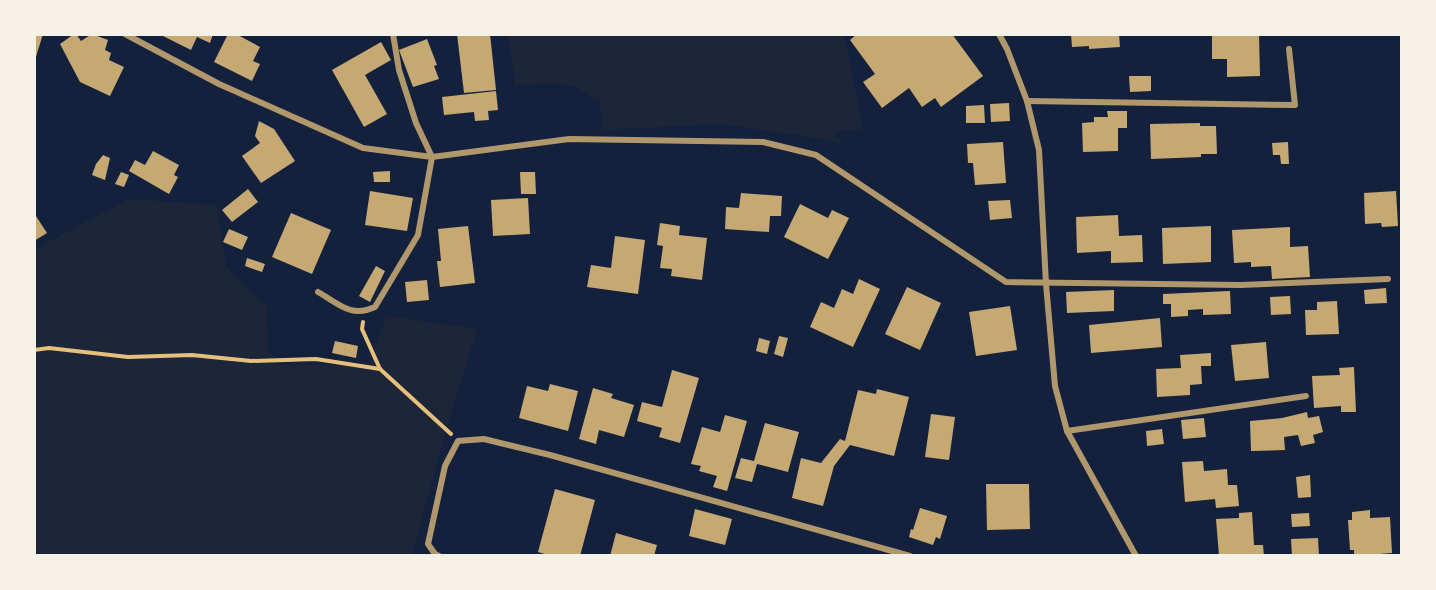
<svg xmlns="http://www.w3.org/2000/svg" width="1436" height="590" font-family="'Golos Text',sans-serif">
<rect width="100%" height="100%" fill="#14213d"/>
<g fill="#1d2539">
<path d="M509 35H844L863 129 835 132 843 145 817 138 722 124 602 130 600 100C589 99 585 90 575 87 558 81 532 85 515 85Z"/>
<polygon points="129,199 217,205 226,267 267,307 268,352 282,365 369,365 386,316 477,329 444,437 412,555 35,556 35,249"/>
</g>
<g fill="#c6a872">
<polygon points="34,34 43,34 35,60 34,60"/>
<polygon points="74,34 76,34 81,41 92,34 108,40 105,50 111,53 109,60 124,67 110,96 80,82 60,44"/>
<polygon points="159,34 213,34 210,43 197,37 191,50"/>
<polygon points="228,34 236,34 260,47 253,61 260,64 252,81 214,62"/>
<polygon points="457,34 490,34 496,90 464,93"/>
<polygon points="857,34 952,34 983,76 941,107 935,98 922,107 909,88 882,108 863,82 875,74 850,40"/>
<polygon points="1071,34 1119,34 1120,47 1089,49 1089,46 1072,47"/>
<polygon points="1212,34 1259,34 1260,76 1227,77 1227,59 1212,59"/>
<polygon points="427,39 437,65 434,66 439,79 413,87 399,50"/>
<polygon points="381,42 391,60 365,75 387,114 364,127 332,70"/>
<polygon points="1129,76 1151,76 1151,91 1130,92"/>
<polygon points="496,91 498,110 488,111 489,120 475,121 474,112 444,115 442,97"/>
<polygon points="1009,103 1010,121 991,122 990,104"/>
<polygon points="984,105 985,123 966,123 966,106"/>
<polygon points="1107,111 1127,111 1127,128 1118,128 1118,151 1083,152 1082,123 1094,122 1094,117 1108,117"/>
<polygon points="259,121 274,129 295,161 261,183 242,156 260,143 255,136"/>
<polygon points="1200,123 1200,126 1216,126 1217,154 1201,154 1201,157 1151,159 1150,124"/>
<polygon points="1003,142 1006,183 975,185 973,163 968,163 967,144"/>
<polygon points="1288,142 1289,164 1281,164 1280,155 1273,155 1272,143"/>
<polygon points="153,151 179,165 174,175 178,177 169,194 129,171 135,160 145,165"/>
<polygon points="103,155 110,158 105,180 92,175 96,164"/>
<polygon points="390,171 390,182 374,182 373,172"/>
<polygon points="121,172 129,175 124,187 115,184"/>
<polygon points="520,172 535,172 536,194 521,194"/>
<polygon points="248,189 258,202 232,222 222,210"/>
<polygon points="370,191 413,198 407,231 365,225"/>
<polygon points="1396,191 1398,226 1382,227 1381,223 1365,224 1364,193"/>
<polygon points="741,193 782,196 781,216 770,216 769,232 725,229 726,207 739,208"/>
<polygon points="528,198 530,234 493,236 491,200"/>
<polygon points="1010,200 1012,218 990,220 988,201"/>
<polygon points="800,204 828,218 832,210 849,218 828,259 784,237"/>
<polygon points="34,213 47,233 34,241"/>
<polygon points="291,213 331,230 312,274 272,257"/>
<polygon points="1118,215 1119,236 1142,235 1143,262 1111,263 1111,251 1077,253 1076,217"/>
<polygon points="660,223 680,226 679,235 707,238 702,280 671,276 672,269 660,268 663,246 657,245"/>
<polygon points="468,226 475,283 440,287 437,261 441,261 438,229"/>
<polygon points="1211,226 1211,262 1163,264 1162,228"/>
<polygon points="1290,227 1290,247 1308,246 1310,277 1272,279 1271,266 1251,267 1251,262 1234,263 1232,230"/>
<polygon points="229,229 248,237 242,250 223,242"/>
<polygon points="615,236 645,240 638,294 587,287 591,265 611,268"/>
<polygon points="247,258 265,264 262,272 245,266"/>
<polygon points="376,266 385,271 370,302 359,296"/>
<polygon points="859,279 880,289 853,347 810,327 821,302 834,308 842,289 853,294"/>
<polygon points="427,280 429,300 407,302 405,282"/>
<polygon points="907,287 941,303 920,350 885,334"/>
<polygon points="1386,288 1387,303 1365,304 1364,290"/>
<polygon points="1114,290 1114,311 1067,313 1066,292"/>
<polygon points="1230,291 1231,314 1203,315 1203,309 1188,310 1188,316 1171,317 1171,304 1163,304 1163,294"/>
<polygon points="1290,296 1291,314 1271,315 1270,297"/>
<polygon points="1337,301 1339,334 1306,335 1305,310 1317,310 1317,302"/>
<polygon points="1010,306 1017,350 976,356 969,312"/>
<polygon points="1160,318 1162,347 1091,353 1089,325"/>
<polygon points="779,336 788,338 783,357 774,354"/>
<polygon points="759,338 770,341 767,354 756,351"/>
<polygon points="335,341 358,346 356,358 332,353"/>
<polygon points="1266,342 1269,378 1235,381 1231,345"/>
<polygon points="1211,353 1211,366 1201,366 1202,384 1190,385 1190,395 1157,397 1156,369 1181,368 1180,355"/>
<polygon points="1354,367 1356,412 1341,412 1341,406 1314,408 1312,376 1340,375 1339,368"/>
<polygon points="672,370 699,378 680,443 659,437 662,428 637,421 642,402 662,407"/>
<polygon points="550,384 578,391 568,431 519,418 527,386 548,391"/>
<polygon points="593,388 613,394 611,398 634,405 624,437 599,430 596,444 579,439"/>
<polygon points="877,389 909,397 894,456 850,445 834,466 823,506 792,498 801,458 821,463 840,439 845,441 858,390 876,394"/>
<polygon points="1307,412 1308,418 1319,416 1323,432 1313,435 1315,443 1301,446 1298,435 1284,437 1285,450 1251,451 1250,421 1282,418"/>
<polygon points="931,414 955,417 949,460 925,457"/>
<polygon points="725,415 747,421 727,491 713,487 717,476 699,471 701,466 691,464 702,427 720,432"/>
<polygon points="1204,418 1206,437 1183,439 1181,420"/>
<polygon points="765,423 799,432 788,472 757,464 752,482 735,478 741,458 754,461"/>
<polygon points="1162,429 1164,444 1147,446 1146,431"/>
<polygon points="1203,461 1204,471 1227,469 1228,485 1237,485 1239,506 1216,508 1215,499 1185,502 1182,462"/>
<polygon points="1310,475 1311,497 1298,498 1296,477"/>
<polygon points="986,484 1029,484 1030,529 987,530"/>
<polygon points="555,489 595,500 580,556 551,556 538,552"/>
<polygon points="920,508 947,516 940,539 936,537 933,545 909,537 911,529 913,530"/>
<polygon points="695,509 732,519 725,545 689,536"/>
<polygon points="1370,510 1370,518 1390,517 1392,553 1354,556 1354,550 1350,550 1348,520 1352,520 1352,512"/>
<polygon points="1252,512 1254,545 1263,545 1264,556 1219,556 1216,519 1239,518 1239,513"/>
<polygon points="1309,513 1310,526 1292,527 1291,514"/>
<polygon points="616,533 657,545 654,556 610,556"/>
<polygon points="1318,538 1319,556 1292,556 1291,539"/>
</g>
<g fill="none" stroke-linecap="round" stroke-linejoin="round">
<g stroke="#e5c07b" stroke-width="4">
<polyline points="363,322 362,329 380,369"/>
<polyline points="34,350 49,348 128,357 192,355 251,361 316,359 380,369 451,434"/>
</g>
<g stroke="#b1986c" stroke-width="6">
<polyline points="125,34 219,84 363,148 432,157 569,139 763,142 816,155 1006,282 1241,285 1388,279"/>
<polyline points="999,34 1007,49 1027,101 1039,150 1046,284 1055,386 1067,431 1136,556"/>
<polyline points="1027,101 1295,105 1289,49"/>
<path d="M318 292C339 304 351 318 375 307L418 235 432 157 416 123 399 70 393 34"/>
<polyline points="1067,431 1306,396"/>
<polyline points="439,556 435,554 428,544 445,466 458,441 484,439 550,455 910,556"/>
</g>
</g>
<rect width="1436" height="590" fill="none" stroke="#f6f1e7" stroke-width="72"/>
</svg>
